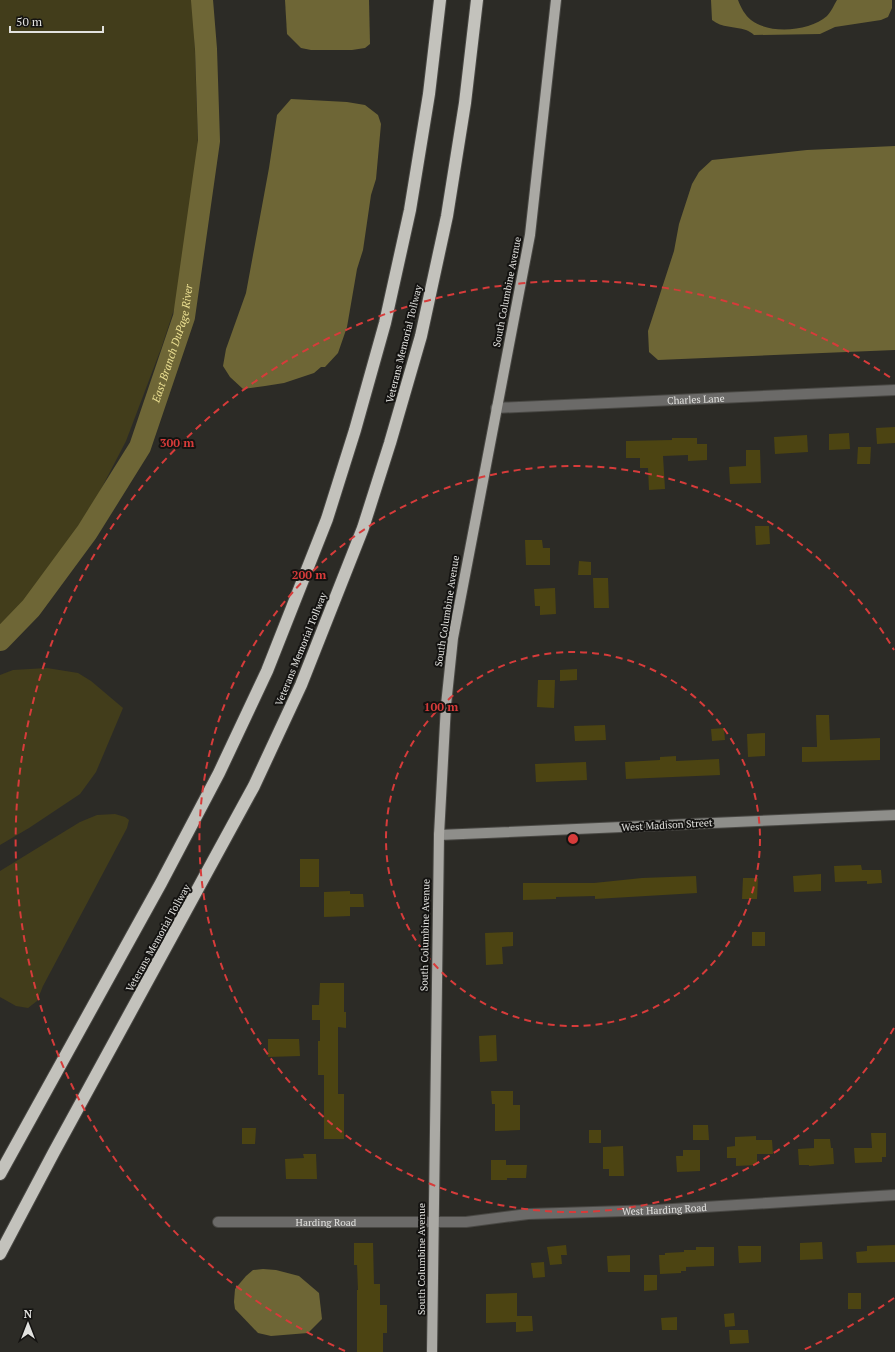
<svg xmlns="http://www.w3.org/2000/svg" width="895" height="1352" font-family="'PT Serif',serif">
<rect width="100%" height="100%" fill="#2c2b26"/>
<g fill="#423d1b">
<polygon points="0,0 192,0 194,22 198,147 197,199 182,285 162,346 126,441 99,493 52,568 0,628"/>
<polygon points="47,668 78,673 91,681 123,708 96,772 80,794 29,828 0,845 0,675 13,670"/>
<polygon points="115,814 125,817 129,820 127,828 43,986 37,1001 28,1008 16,1006 0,997 0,871 80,822 97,815"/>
</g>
<g fill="#6e6636">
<polygon points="285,0 369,0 370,44 365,48 352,50 311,50 301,48 287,34"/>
<path d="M711 0H738C741 8 745 15 751 20 770 35 810 31 827 16 831 12 834 5 837 0H892V8L888 17 881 20 835 27 820 34 754 35C752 33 749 31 746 30 734 26 722 28 712 20Z"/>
<polygon points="291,99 347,102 365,105 378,115 381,124 376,179 371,195 363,250 357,269 347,327 338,353 325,367 321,367 314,373 284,383 265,386 243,389 230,377 223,366 226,349 246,293 269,168 277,115"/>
<polygon points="895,146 895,350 658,360 649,352 648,331 674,251 679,224 692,184 699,172 712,160 807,150"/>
<polygon points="263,1269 276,1270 299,1276 319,1293 322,1319 308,1333 271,1336 258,1333 235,1309 234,1302 235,1289 246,1276 253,1270"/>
</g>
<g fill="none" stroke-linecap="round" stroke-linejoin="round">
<path stroke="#6e6636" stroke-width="22" id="s1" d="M0 640 31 608 87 532 140 447 184 317 209 141 206 49 202 0"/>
</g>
<g fill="#4c4412">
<polygon points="895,427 895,443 877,444 876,428"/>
<polygon points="849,433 850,449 829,450 829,434"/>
<polygon points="807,435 808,452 775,454 774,437"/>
<polygon points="672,438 697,438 697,444 707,444 707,460 688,461 688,455 663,456 665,489 649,490 648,468 640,468 640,458 626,458 626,441 672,440"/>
<polygon points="858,447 871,447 870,464 857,464"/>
<polygon points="746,450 760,450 761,483 730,484 729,467 746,466"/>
<polygon points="755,526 769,526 770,544 756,545"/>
<polygon points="525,540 542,540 543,548 550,548 550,565 526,565"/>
<polygon points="579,561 591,562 591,575 578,575"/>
<polygon points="593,578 608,578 609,608 594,608"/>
<polygon points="555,588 556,614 540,615 540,606 535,606 534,589"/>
<polygon points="577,669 577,680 560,681 560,670"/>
<polygon points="538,680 555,680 554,708 537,707"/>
<polygon points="816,715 829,715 830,740 880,738 880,760 802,762 802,747 817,747"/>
<polygon points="605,725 606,740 575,741 574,726"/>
<polygon points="724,728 725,740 712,741 711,729"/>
<polygon points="765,733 765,756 748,757 747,734"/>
<polygon points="676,756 676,761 719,759 720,775 626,779 625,762 660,760 660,757"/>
<polygon points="586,762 587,780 536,782 535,764"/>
<rect x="300" y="859" width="19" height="28"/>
<polygon points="861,865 862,870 881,870 882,883 867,884 867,881 835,882 834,866"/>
<polygon points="821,874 821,891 794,892 793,876"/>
<polygon points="696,876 697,893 595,899 595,896 556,897 556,899 523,900 523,883 594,883 642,878"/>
<polygon points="743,878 758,878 757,899 742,899"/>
<polygon points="350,891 350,894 363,894 364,907 350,907 350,916 324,917 324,892"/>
<polygon points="513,932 513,946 502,947 503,964 486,965 485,933"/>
<rect x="752" y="932" width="13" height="14"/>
<polygon points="320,983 344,983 344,1012 346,1012 346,1028 338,1027 338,1094 344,1094 344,1139 324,1139 324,1075 318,1075 318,1041 320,1041 320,1020 312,1020 312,1005 319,1005"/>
<polygon points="496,1035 497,1061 480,1062 479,1036"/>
<polygon points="268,1039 299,1039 300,1056 268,1057"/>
<polygon points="491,1091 513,1091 513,1105 520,1105 520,1130 495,1131 495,1104 492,1104"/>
<polygon points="693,1125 708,1125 709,1140 693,1140"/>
<polygon points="242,1128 256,1128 255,1144 242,1144"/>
<rect x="589" y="1130" width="12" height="13"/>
<polygon points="871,1133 886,1133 886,1157 882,1157 882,1162 855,1163 854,1148 872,1148"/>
<polygon points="756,1136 756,1140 772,1140 773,1154 757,1154 757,1165 736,1166 736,1158 727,1158 727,1147 735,1146 735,1137"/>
<polygon points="814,1139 830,1139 831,1148 833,1148 834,1164 809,1166 809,1165 799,1165 798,1149 814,1148"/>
<polygon points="623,1146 624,1176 609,1176 609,1169 603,1169 603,1147"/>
<polygon points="683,1150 700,1150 700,1171 677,1172 676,1156 683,1156"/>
<polygon points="303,1154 316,1154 317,1179 286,1179 285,1159 304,1158"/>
<polygon points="491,1160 506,1160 506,1165 527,1165 526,1178 507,1178 507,1180 491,1180"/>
<polygon points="822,1242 823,1259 800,1260 800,1243"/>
<polygon points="354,1243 373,1243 374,1284 380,1284 380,1305 387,1305 387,1333 383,1333 383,1352 357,1352 357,1290 358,1290 357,1265 354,1265"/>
<polygon points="566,1245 567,1255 561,1255 562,1264 550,1265 547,1247"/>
<polygon points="895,1245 895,1262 857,1263 856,1252 867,1251 867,1246"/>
<polygon points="738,1246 761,1246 761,1262 739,1263"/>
<polygon points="696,1247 714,1247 714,1266 686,1267 686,1271 681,1271 681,1273 660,1274 659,1255 665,1255 665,1253 684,1252 684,1250 696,1250"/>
<polygon points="630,1255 630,1272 608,1272 607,1256"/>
<polygon points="544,1262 545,1277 533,1278 531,1263"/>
<polygon points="644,1275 657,1275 657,1290 644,1291"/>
<polygon points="517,1293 517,1316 532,1316 533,1331 516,1332 516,1322 486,1323 486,1294"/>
<rect x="848" y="1293" width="13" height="16"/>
<polygon points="734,1313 735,1326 725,1327 724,1314"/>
<polygon points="677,1317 677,1330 662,1330 661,1318"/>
<polygon points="729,1330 748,1330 749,1343 730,1344"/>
</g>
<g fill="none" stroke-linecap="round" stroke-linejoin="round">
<g stroke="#494844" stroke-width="12">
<g id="street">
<path id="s2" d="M496 408 895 390"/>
<path id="s3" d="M218 1222H466L528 1214 657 1210 895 1195"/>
</g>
</g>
<g stroke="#494844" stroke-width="12">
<polyline id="secondary" points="439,835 895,815"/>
</g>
<g stroke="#494844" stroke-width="12">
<polyline id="primary" points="432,1352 439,835 446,705 453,638 530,235 556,0"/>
</g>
<g stroke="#494844" stroke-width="14">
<g id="highway">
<polyline points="0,1174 161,883 219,773 267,671 327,519 355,430 385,323 410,210 429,94 440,0"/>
<polyline points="0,1254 54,1152 254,786 301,685 363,528 390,443 421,336 447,216 465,103 477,0"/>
</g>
</g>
<use href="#street" stroke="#6b6a68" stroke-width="10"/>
<use href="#secondary" stroke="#8e8e8a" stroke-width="10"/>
<use href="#primary" stroke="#aaa9a4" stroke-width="10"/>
<use href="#highway" stroke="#c3c2bc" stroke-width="12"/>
</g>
<g fill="none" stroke="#d73b3a" stroke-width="2" stroke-dasharray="7 5">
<circle cx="573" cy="839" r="187"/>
<path d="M894 1028A373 373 0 1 1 894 650"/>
<path d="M894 1298A560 560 0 0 1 801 1351M345 1351A560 560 0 1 1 894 380"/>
</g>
<g text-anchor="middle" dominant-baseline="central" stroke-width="4" stroke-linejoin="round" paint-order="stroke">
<g font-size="10" fill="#e2e2df" stroke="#141311">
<text transform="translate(507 292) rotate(-79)">South Columbine Avenue</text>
<text transform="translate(404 344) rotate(-76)">Veterans Memorial Tollway</text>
<text stroke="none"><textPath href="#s2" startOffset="200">Charles Lane</textPath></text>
<text transform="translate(447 611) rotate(-81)">South Columbine Avenue</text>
<text transform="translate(301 649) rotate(-68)">Veterans Memorial Tollway</text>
<text transform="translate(667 825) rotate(-3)">West Madison Street</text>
<text transform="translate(425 935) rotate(-89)">South Columbine Avenue</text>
<text transform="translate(158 938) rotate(-61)">Veterans Memorial Tollway</text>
<text stroke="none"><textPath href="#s3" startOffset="447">West Harding Road</textPath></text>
<text stroke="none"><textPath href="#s3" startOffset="108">Harding Road</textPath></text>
<text transform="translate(421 1259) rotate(-90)">South Columbine Avenue</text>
</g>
<g font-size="11" font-style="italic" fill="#ece092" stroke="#141311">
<text stroke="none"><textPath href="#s1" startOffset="348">East Branch DuPage River</textPath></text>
</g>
</g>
<circle cx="573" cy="839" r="6" fill="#d73b3a" stroke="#141311" stroke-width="2"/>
<g font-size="12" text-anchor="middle" font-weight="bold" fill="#d73b3a" stroke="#141311" stroke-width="4" stroke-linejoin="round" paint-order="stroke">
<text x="177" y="447">300 m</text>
<text x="309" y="579">200 m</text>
<text x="441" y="711">100 m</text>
</g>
<g transform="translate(28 1324)" stroke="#141311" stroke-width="3" paint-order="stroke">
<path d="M0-3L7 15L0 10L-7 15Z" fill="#e2e2df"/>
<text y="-6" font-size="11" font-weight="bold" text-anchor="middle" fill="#e2e2df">N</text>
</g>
<path d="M10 26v6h93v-6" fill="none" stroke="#e2e2df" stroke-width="2"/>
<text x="16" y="26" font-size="12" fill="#e2e2df" stroke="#141311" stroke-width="3" paint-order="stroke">50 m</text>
</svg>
